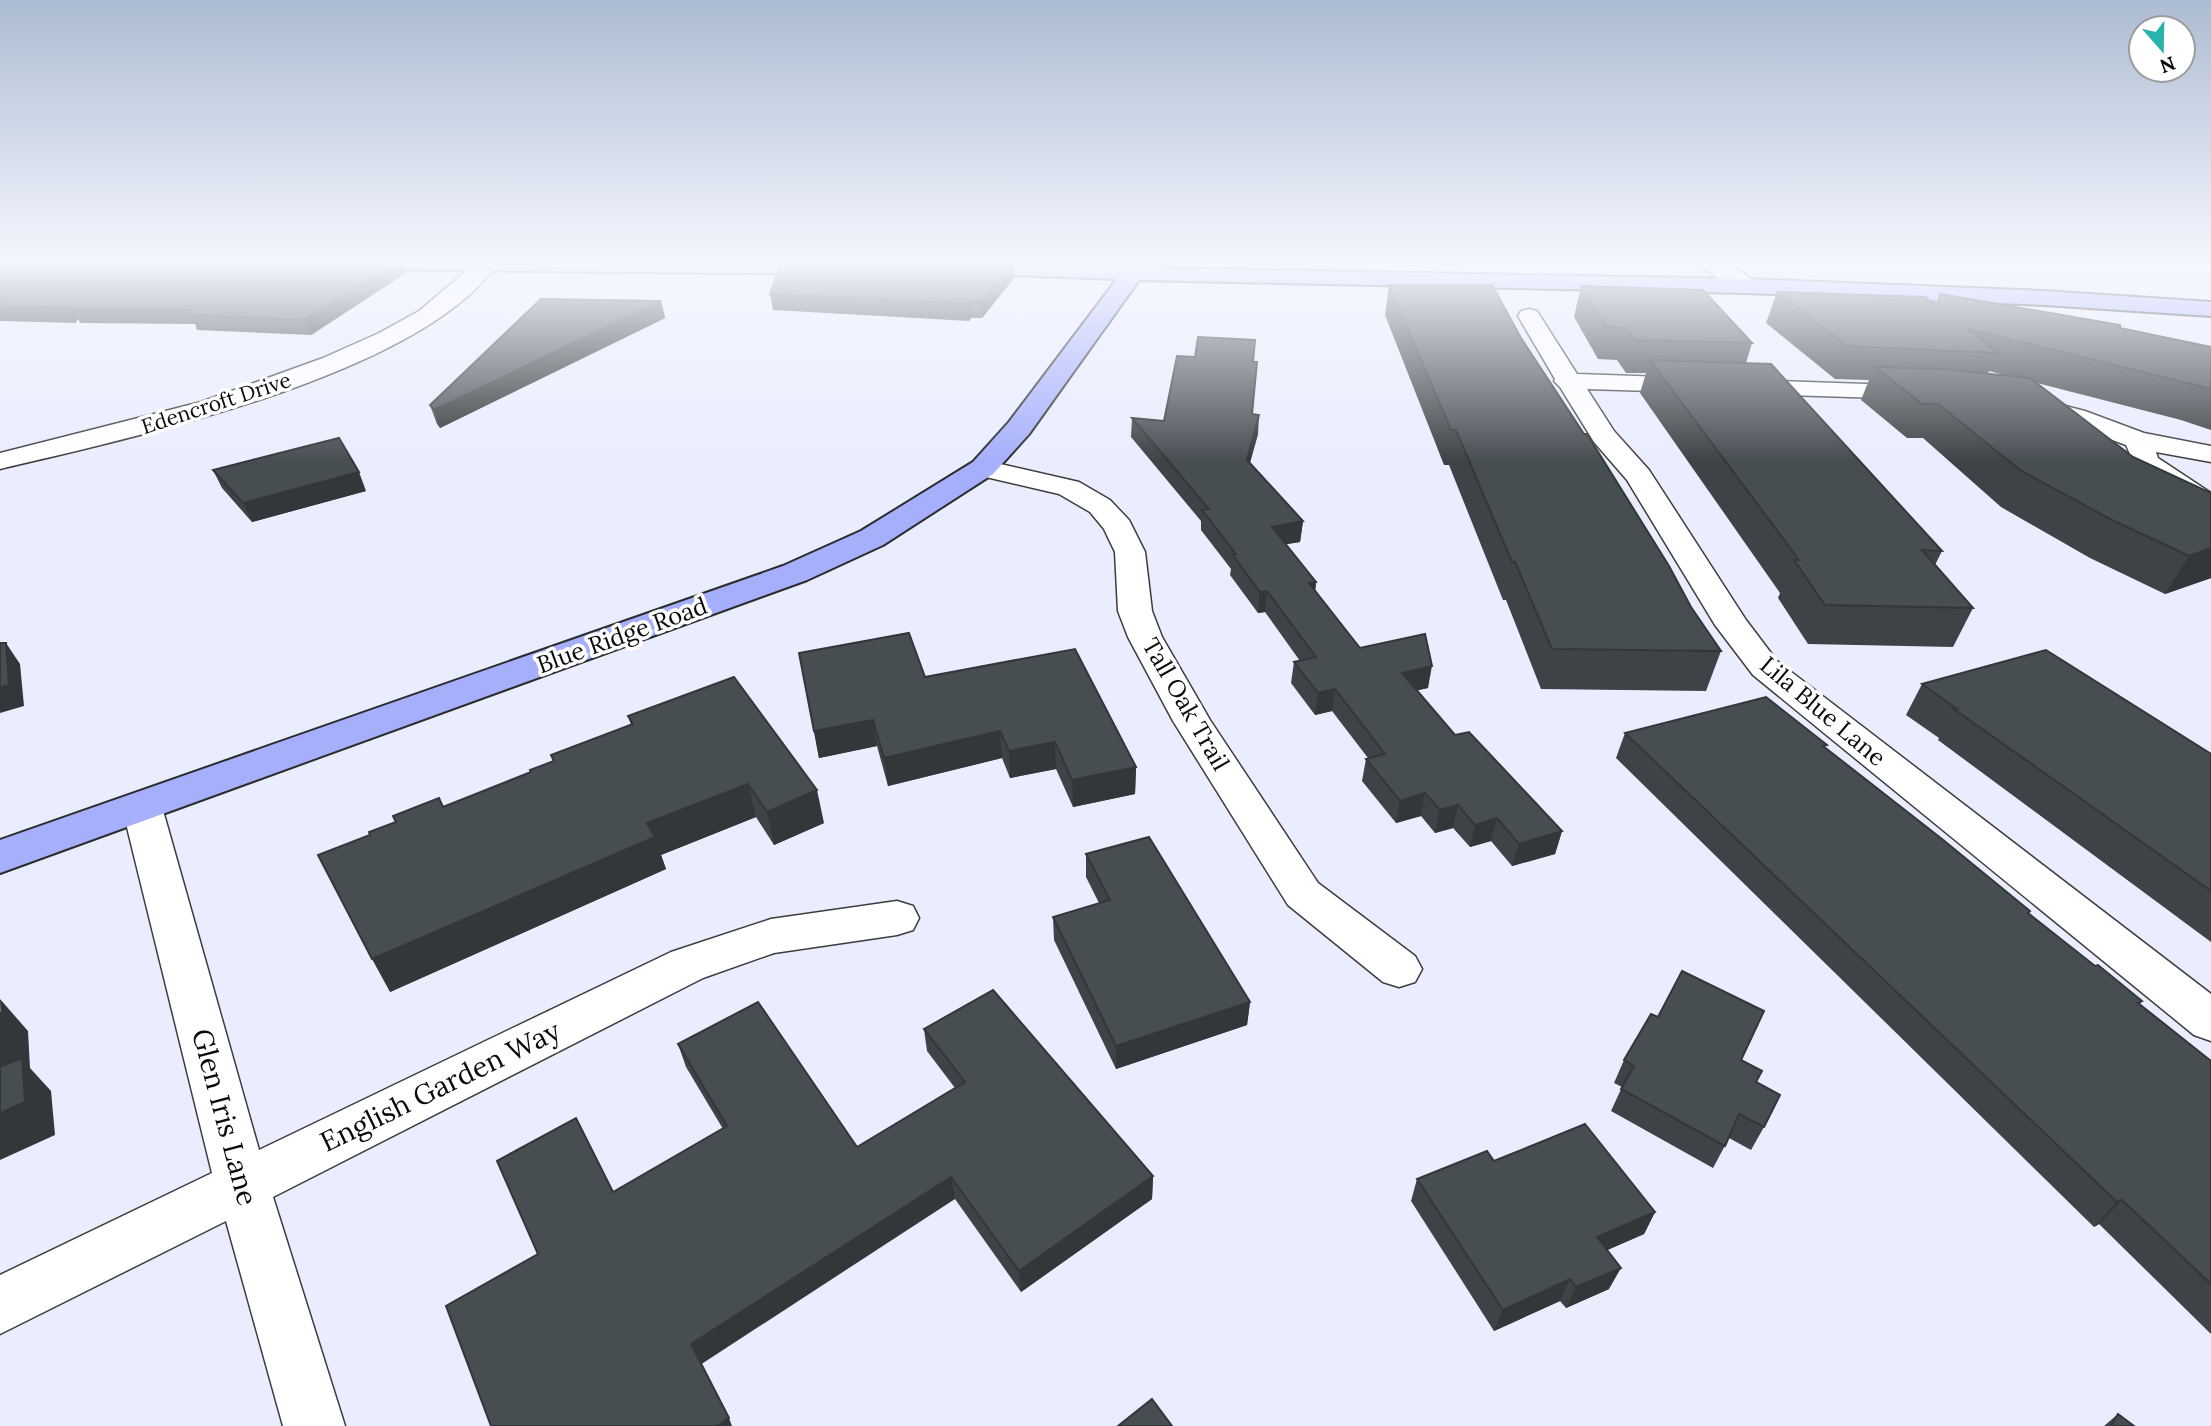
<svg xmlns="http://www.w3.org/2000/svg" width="2211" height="1426" font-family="Lora,serif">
<rect width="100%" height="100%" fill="#e9edfe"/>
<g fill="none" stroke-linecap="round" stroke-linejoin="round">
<g stroke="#3d3d3d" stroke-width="3">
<g id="minor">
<path d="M478 261H495L497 264C420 376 130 438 0 469V453L201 402 323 358 379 333 419 311Z"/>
<path d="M1697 261C1719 261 1743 266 1757 286L1754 291C1740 294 1705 272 1697 261Z"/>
<polygon points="1529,309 1537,311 1577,374 1924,386 1928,391 1924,396 1915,399 1587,389 1614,431 1649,470 1746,620 1777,661 2211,994 2211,1041 2194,1035 1753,675 1715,625 1627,480 1594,442 1560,387 1554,381 1555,379 1518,316 1521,311"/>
<polygon points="2038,399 2085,411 2144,433 2211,446 2211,462 2156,452 2158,458 2211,493 2211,515 2201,512 2136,468 2126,445 2067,423 2029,412 2025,407 2029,402"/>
<polygon points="983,460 1079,482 1110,500 1129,520 1145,552 1152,611 1162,637 1210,720 1318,883 1415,956 1422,969 1415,982 1399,987 1383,982 1288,905 1173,721 1128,637 1118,611 1115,552 1104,529 1090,512 1059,494 973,474 969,468 973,462"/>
<polygon points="142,793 156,797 162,807 259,1150 671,952 771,919 897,901 913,906 919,918 913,930 897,935 774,953 703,978 273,1197 345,1426 283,1426 226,1221 0,1334 0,1275 212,1173 122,807 128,797"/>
</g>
</g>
<g stroke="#2c2c2c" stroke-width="4">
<g id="secondary">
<polygon points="343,261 833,261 842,267 839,272 831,274 352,269 344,268"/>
<polygon points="961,261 1127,266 1131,261 1153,261 1148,268 1746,279 2044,291 2211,302 2211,316 2044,305 1746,293 1139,280 1029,434 993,474 883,545 807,580 0,873 0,840 783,566 861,531 973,462 1009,422 1117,279 953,273 950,268 953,263"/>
</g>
</g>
<use href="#minor" fill="#fff" fill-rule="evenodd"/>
<use href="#secondary" fill="#a6affc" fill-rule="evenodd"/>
</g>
<g fill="#3d4347" fill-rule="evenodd">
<polygon points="0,261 402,261 406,273 311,335 197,330 195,324 81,323 77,319 76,323 0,321"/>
<polygon points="1013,262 1014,278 982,318 971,318 969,321 773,310 770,294"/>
<polygon points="1389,285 1521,338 1691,607 1721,651 1706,691 1541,689 1506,600 1503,600 1449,465 1444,465 1385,315"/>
<polygon points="1581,286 1752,343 1746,363 1942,551 1935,565 1973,608 1953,647 1808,644 1778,598 1780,593 1640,393 1646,373 1626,373 1617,360 1598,359 1574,317"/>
<path d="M1777 292 1936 305 1940 294 2120 328 2211 347V430L2181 420 2037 383 2211 578 2165 594 2090 558 2001 507 1923 438H1907L1861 400 1869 380 1835 379 1766 323ZM1989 371 2008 376 1988 374Z"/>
<polygon points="661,301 665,318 440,428 437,424 430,405"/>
<polygon points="1253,362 1253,415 1258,434 1250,463 1303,521 1300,542 1286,544 1316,582 1315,592 1360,648 1428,688 1417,690 1455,735 1562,831 1555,854 1512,866 1491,841 1470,847 1453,828 1435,833 1421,816 1396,823 1362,781 1366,759 1368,758 1332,711 1315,715 1291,683 1294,662 1300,661 1265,612 1258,613 1230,575 1231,569 1201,530 1201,521 1131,437 1132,418 1164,421"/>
<polygon points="213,470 366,491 252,522 222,488"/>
<polygon points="799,653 925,677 1136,767 1135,794 1073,807 1056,769 1010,778 1002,758 888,786 877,746 819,758"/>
<polygon points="1922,684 2211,754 2211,942 1938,740 1939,738 1906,715"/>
<polygon points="628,716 824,823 774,845 756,817 661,855 666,869 390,992 531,773 553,761 551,755 631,725"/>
<polygon points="1625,733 1825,748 2030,911 2028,913 2095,966 2142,1001 2140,1004 2211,1061 2211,1334 2099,1224 2094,1227 1616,758"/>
<polygon points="1086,854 1250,1002 1247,1025 1116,1069 1054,940 1053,917 1099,903 1086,877"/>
<polygon points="924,1029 1153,1176 1152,1199 1021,1292 955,1199 538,1254 613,1192 723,1129 686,1067 678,1044 857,1147 955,1088 927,1051"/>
<polygon points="1624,1060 1741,1060 1756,1082 1764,1127 1751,1150 1729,1138 1713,1168 1611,1111 1622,1087 1614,1083"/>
<polygon points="1494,1161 1655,1212 1644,1234 1607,1250 1609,1289 1566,1308 1560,1301 1494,1331 1411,1201 1417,1179"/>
<polygon points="2118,1414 2134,1426 2104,1426"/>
</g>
<g fill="#323739">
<polygon points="399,261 402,261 406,273 311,335 305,320"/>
<polygon points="1013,262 1014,278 982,318 981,302"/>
<polygon points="661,301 665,318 440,428 434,410"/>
<polygon points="970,301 971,318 969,321 968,304"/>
<polygon points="69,305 77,319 76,323 69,308"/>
<polygon points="1259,415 1258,434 1245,479 1247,460"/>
<polygon points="359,472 366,491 252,522 243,503"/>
<polygon points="1303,521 1300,542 1270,547 1272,527"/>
<polygon points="2211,548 2211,578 2165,594 2189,556"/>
<polygon points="1316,582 1314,603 1309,583"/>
<polygon points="1267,591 1265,612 1258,613 1260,592"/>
<polygon points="6,643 20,664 24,706 0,713 0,687"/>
<polygon points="1432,666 1428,688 1398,695 1402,673"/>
<polygon points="1335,689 1332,711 1315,715 1318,693"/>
<polygon points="873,720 877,746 819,758 814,731"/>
<polygon points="1000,731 1002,758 888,786 884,758"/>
<polygon points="1055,742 1056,769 1010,778 1009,751"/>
<polygon points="1136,767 1135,794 1073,807 1072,780"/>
<polygon points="748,784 756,817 661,855 666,869 390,992 372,959 647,823"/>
<polygon points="817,790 824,823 774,845 767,812"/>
<polygon points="1425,793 1421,816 1396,823 1400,801"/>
<polygon points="1458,805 1453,828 1435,833 1440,810"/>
<polygon points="1497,818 1491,841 1470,847 1475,825"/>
<polygon points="1562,831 1555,854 1512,866 1519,844"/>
<polygon points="0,999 28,1031 30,1068 51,1091 55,1135 0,1160 0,1113 2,1066"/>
<polygon points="1250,1002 1247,1025 1116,1069 1116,1046"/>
<polygon points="1153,1176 1152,1199 1021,1292 1019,1271"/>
<polygon points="951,1177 955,1199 700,1365 691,1344"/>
<polygon points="2122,1200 2099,1224 2094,1227 2117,1202"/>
<polygon points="1655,1212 1644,1234 1587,1259 1597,1237"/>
<polygon points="1621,1268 1609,1289 1566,1308 1576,1287"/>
<polygon points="1570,1279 1560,1301 1494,1331 1503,1310"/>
<polygon points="729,1418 732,1426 717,1426"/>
</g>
<g fill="#474e52" stroke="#323739" stroke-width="2">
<polygon points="0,261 399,261 305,320 191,315 190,310 73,309 69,305 69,308 0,307"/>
<polygon points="782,261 852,261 1013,262 981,302 970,301 968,304 770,294"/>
<polygon points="1389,285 1492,285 1521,338 1584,434 1587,434 1669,566 1691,607 1721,651 1552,649 1515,562 1512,562 1456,430 1451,430"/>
<polygon points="1581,286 1703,290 1752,343 1635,340 1625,328 1606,327"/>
<polygon points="1777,292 1925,297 1938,306 1940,294 2120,325 2120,328 2211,347 2211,389 1968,329 1998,353 1847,346"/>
<polygon points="541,299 661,301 434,410 430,405"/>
<polygon points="1198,337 1255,340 1253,362 1257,362 1252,414 1259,415 1247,460 1303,521 1272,527 1316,582 1309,583 1360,648 1425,634 1432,666 1402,673 1455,735 1469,732 1562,831 1519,844 1497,818 1475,825 1458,805 1440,810 1425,793 1400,801 1366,759 1385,754 1335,689 1318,693 1294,662 1316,657 1267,591 1260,592 1232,554 1236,554 1202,510 1209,509 1132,418 1164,421 1177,356 1195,357"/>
<polygon points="1650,360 1771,364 1942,551 1922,550 1973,608 1825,605 1794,560 1799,560"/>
<polygon points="1875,367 1942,369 2030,378 2133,457 2211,493 2211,548 2189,556 2112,520 2020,470 1938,404 1922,404"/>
<polygon points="339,438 359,472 243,503 213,470"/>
<polygon points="909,633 925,677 1075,649 1136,767 1072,780 1055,742 1009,751 1000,731 884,758 873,720 814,731 799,653"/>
<polygon points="0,643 6,643 9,685 0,687"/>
<polygon points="2046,650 2211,754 2211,891 1954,709 1957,709 1922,684"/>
<polygon points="734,677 817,790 767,812 748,784 647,823 655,837 372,959 318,855 370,835 369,832 396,822 393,816 439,798 443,807 531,772 530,770 554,761 551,755 633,724 628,716"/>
<polygon points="1766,697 1827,745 1823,746 1942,839 2030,911 2028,913 2095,966 2098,965 2142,1001 2138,1003 2211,1061 2211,1284 2122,1200 2117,1202 1625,733"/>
<polygon points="1149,837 1250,1002 1116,1046 1053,917 1110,900 1086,854"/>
<polygon points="1682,971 1764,1011 1741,1060 1762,1071 1756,1082 1780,1095 1764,1127 1739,1114 1725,1146 1621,1089 1634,1066 1624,1060 1651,1014 1658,1017"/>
<polygon points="993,990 1153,1176 1019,1271 951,1177 691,1344 729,1418 717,1426 491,1426 446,1306 538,1254 497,1161 576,1118 613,1192 727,1126 678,1044 758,1002 857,1147 965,1082 924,1029"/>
<polygon points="0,1012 2,1066 22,1058 25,1102 0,1113"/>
<polygon points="1585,1124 1655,1212 1597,1237 1621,1268 1576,1287 1570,1279 1503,1310 1417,1179 1487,1151 1494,1161"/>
<polygon points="1152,1399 1172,1426 1118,1426"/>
<polygon points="2118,1414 2134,1426 2111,1426"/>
</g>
<linearGradient id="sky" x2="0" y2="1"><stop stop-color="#acbcd2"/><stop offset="0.57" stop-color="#f5f7ff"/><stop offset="1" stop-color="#f5f7ff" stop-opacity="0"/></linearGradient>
<rect width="2211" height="461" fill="url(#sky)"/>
<g text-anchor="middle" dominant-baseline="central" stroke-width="7" stroke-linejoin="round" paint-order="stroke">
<g font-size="21" fill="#0a0a0a" stroke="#fff">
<text transform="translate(216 403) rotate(-18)">Edencroft Drive</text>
</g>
<g font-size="24" fill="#0a0a0a" stroke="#fff">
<text transform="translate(622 635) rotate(-20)">Blue Ridge Road</text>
<text transform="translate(1186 704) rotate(60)">Tall Oak Trail</text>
<text transform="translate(1823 711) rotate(40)">Lila Blue Lane</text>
</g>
<g font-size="28" fill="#0a0a0a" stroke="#fff">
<text transform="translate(440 1086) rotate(-26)">English Garden Way</text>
<text transform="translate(225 1117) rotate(75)">Glen Iris Lane</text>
</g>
</g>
<g transform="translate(2162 49) rotate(160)"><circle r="33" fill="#ffffff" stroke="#9d9d9d" stroke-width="2"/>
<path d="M0-5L12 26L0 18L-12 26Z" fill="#29b3ad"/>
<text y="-10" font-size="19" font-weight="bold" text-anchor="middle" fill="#0a0a0a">N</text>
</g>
</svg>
